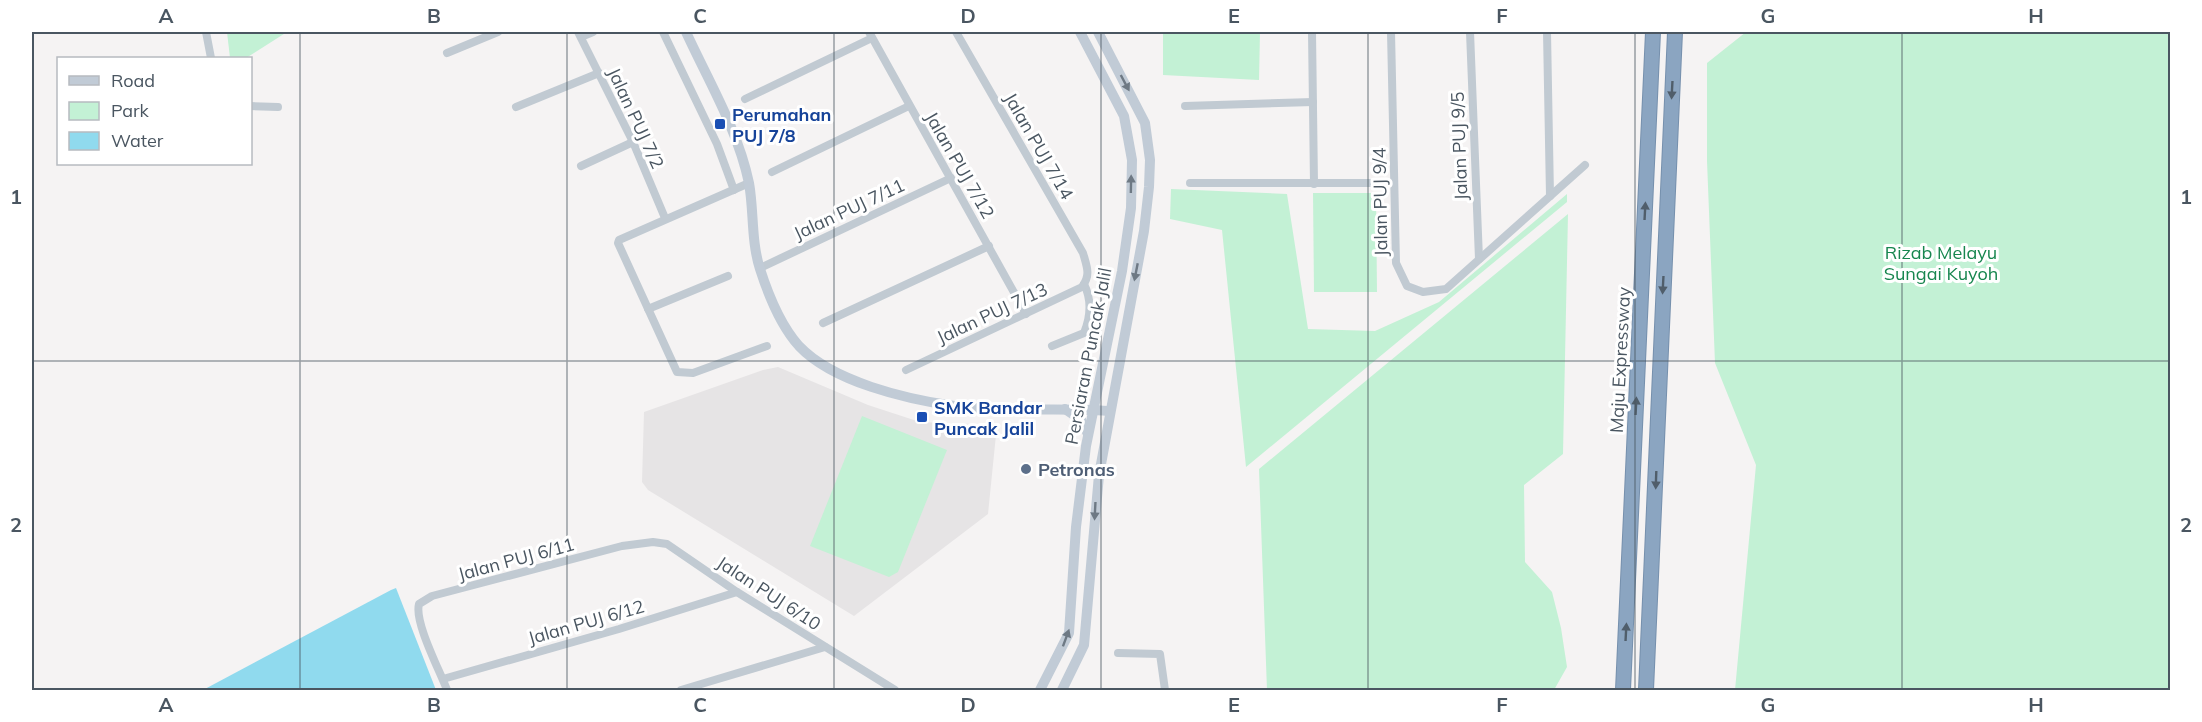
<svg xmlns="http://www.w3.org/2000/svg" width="2202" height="722" font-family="Mulish,sans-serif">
<rect width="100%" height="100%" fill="#f5f3f3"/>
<polygon fill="#e6e4e5" points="778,367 868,405 920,422 997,425 988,514 854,616 648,490 642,482 644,412 763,370"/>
<g fill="#c3f1d5">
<polygon points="227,32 287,32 246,58 230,58"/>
<polygon points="1163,32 1260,32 1259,80 1163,75"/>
<polygon points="1746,32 2170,32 2170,690 1735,690 1756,465 1715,363 1707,161 1707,63"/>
<polygon points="1171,189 1287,194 1308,329 1375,331 1439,302 1567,194 1567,202 1246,467 1222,230 1170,219"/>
<polygon points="1313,193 1376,193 1377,292 1314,292"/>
<polygon points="1568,214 1563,454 1524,485 1525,562 1552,592 1561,628 1567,667 1554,690 1267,690 1259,469"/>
<polygon points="862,416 947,450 898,572 889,577 810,546"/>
</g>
<polygon fill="#90daee" points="396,588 436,690 203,690 391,590"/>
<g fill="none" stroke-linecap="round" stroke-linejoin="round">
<g stroke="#7690ad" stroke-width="16">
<g id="highway">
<polyline points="1623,690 1653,32"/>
<polyline points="1646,690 1675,32"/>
</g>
</g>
<g stroke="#c1cad2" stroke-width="8">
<polyline points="206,32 211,58"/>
<polyline points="578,32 633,142 665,218"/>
<polyline points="663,32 717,144 734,190"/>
<polyline points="869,32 1026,314"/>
<polyline points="1312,32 1314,184"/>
<polyline points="1391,32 1396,263 1407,286 1423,292 1446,289 1585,165"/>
<polyline points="1470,32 1479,259"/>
<polyline points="1547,32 1550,196"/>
<polyline points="581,37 593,32"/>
<polyline points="447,53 498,32"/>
<polyline points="745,99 872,38"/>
<polyline points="250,106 278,107"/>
<polyline points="1185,106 1313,102"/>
<polyline points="516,107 599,73"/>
<polyline points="581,166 633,142"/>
<polyline points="772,172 909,106"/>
<polyline points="749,183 619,240 618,243 677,372 693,373 767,346"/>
<polyline points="1190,183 1394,183"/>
<polyline points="760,268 951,178"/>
<polyline points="648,309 728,276"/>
<polyline points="823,323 989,246"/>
<path d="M1052 346 1084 333C1091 316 1092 300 1084 284"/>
<path d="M906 370 1082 287C1091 275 1087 267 1083 253L956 32"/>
<polyline points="1118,653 1160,654 1165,690"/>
<polyline points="443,679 619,629 737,592"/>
<path d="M447 690C440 671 414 622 419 604L432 596 622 546 653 542 667 544 737 592 895 690"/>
<polyline points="681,690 825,647"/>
</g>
<g stroke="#c1cbd6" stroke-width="10">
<path d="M686 32C708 80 738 130 749 183 754 211 751 241 760 269 768 294 781 326 799 346 833 382 906 399 954 406 1005 413 1057 407 1108 411"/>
<polyline points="1065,409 1081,420 1088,434"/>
<polyline points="1040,690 1069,633 1076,527 1086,446 1122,271 1131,208 1132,160 1124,116 1080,32"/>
<polyline points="1062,690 1084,645 1099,475 1144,231 1149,187 1150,160 1145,123 1098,32"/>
</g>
<use href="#highway" stroke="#8ba5c1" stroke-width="14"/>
</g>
<defs><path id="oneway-solid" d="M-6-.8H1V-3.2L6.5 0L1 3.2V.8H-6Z" transform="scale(1.5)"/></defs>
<g fill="#6e7984">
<use href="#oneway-solid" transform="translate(1125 83) rotate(62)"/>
<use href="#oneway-solid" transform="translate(1131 184) rotate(-89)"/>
<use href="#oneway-solid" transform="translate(1136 272) rotate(101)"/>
<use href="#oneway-solid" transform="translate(1095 511) rotate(93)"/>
<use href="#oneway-solid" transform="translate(1066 638) rotate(-70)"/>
</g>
<g fill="#505e6b">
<use href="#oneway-solid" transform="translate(1672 90) rotate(93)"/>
<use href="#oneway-solid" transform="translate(1645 211) rotate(-87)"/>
<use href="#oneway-solid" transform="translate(1663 285) rotate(93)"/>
<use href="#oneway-solid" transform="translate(1636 406) rotate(-87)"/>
<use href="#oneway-solid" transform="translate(1656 480) rotate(92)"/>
<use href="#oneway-solid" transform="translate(1626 632) rotate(-87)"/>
</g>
<path fill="none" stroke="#4a5661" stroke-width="1.5" stroke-opacity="0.55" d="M300 32V690M567 32V690M834 32V690M1101 32V690M1368 32V690M1635 32V690M1902 32V690M32 361H2170"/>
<g fill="#1a4fb4" stroke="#fff" stroke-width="2">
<rect x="714" y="118" width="12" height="12" rx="3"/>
<rect x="916" y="411" width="12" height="12" rx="3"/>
</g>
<circle fill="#5c6f8a" stroke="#fff" stroke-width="2" cx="1026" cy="469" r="6"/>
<g text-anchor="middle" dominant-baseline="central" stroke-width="6" stroke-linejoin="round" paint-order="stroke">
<g font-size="18" font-weight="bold" fill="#164399" stroke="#fff" text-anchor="start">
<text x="732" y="114">Perumahan<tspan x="732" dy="21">PUJ 7/8</tspan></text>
<text x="934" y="407">SMK Bandar<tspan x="934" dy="21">Puncak Jalil</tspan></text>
</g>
<g font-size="18" fill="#4a5661" stroke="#fff">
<text transform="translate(636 118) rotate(65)">Jalan PUJ 7/2</text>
<text transform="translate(1039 146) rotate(60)">Jalan PUJ 7/14</text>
<text transform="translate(1459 146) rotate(-92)">Jalan PUJ 9/5</text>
<text transform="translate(960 165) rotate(60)">Jalan PUJ 7/12</text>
<text transform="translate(1380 202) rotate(-91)">Jalan PUJ 9/4</text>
<text transform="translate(849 209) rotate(-25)">Jalan PUJ 7/11</text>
<text transform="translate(992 313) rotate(-25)">Jalan PUJ 7/13</text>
<text transform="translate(1088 356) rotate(-79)">Persiaran Puncak Jalil</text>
<text transform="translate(1620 360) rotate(-87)">Maju Expressway</text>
<text transform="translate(516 559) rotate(-15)">Jalan PUJ 6/11</text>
<text transform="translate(769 593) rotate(33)">Jalan PUJ 6/10</text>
<text transform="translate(586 622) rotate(-16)">Jalan PUJ 6/12</text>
</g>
<g font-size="18" fill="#17864f" stroke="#fff">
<text x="1941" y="252">Rizab Melayu<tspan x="1941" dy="21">Sungai Kuyoh</tspan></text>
</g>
<g font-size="18" font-weight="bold" fill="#4e5e75" stroke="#fff" text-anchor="start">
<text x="1038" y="469">Petronas</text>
</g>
</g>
<rect width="2202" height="722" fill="none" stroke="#ffffff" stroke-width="66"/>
<rect x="57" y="57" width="195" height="108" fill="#ffffff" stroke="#b7bbc0" stroke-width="1.5"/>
<rect x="69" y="76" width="30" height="9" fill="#c1cbd6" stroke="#b7bbc0" stroke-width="1.5"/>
<text x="111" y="87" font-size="18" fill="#4a5661">Road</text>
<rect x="69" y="102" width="30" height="18" fill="#c3f1d5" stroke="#b7bbc0" stroke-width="1.5"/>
<text x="111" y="117" font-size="18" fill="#4a5661">Park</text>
<rect x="69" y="132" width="30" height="18" fill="#90daee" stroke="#b7bbc0" stroke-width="1.5"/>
<text x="111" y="147" font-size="18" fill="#4a5661">Water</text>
<rect x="33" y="33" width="2136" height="656" fill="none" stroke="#4a5661" stroke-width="2"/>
<g font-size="20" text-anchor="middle" font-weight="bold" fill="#4a5661">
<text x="166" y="23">A</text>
<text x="434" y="23">B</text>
<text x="700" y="23">C</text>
<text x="968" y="23">D</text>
<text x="1234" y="23">E</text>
<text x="1502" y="23">F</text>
<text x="1768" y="23">G</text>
<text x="2036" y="23">H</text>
<text x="16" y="204">1</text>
<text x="2186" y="204">1</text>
<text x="16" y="532">2</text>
<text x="2186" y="532">2</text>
<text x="166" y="712">A</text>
<text x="434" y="712">B</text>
<text x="700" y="712">C</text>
<text x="968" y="712">D</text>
<text x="1234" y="712">E</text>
<text x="1502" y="712">F</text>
<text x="1768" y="712">G</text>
<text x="2036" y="712">H</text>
</g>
</svg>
